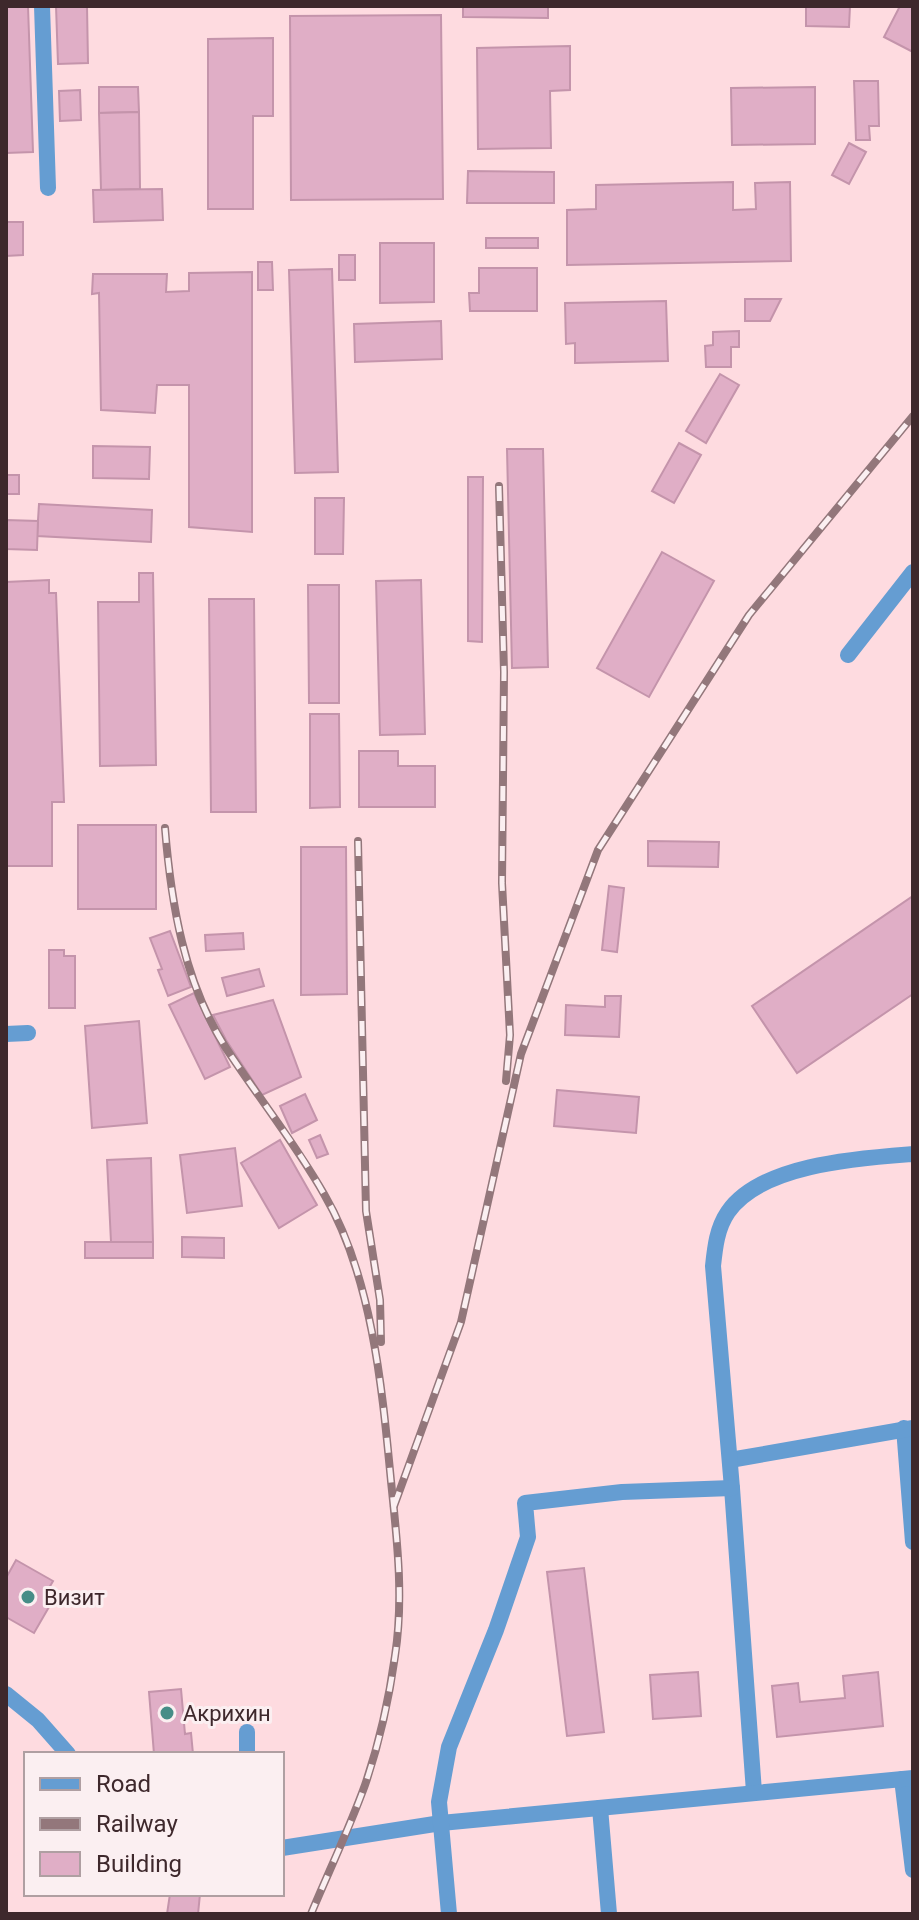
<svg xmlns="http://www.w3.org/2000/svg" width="919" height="1920" font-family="Roboto,sans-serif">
<rect width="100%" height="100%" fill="#fedbe0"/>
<g fill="#e0aec6" stroke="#c494ab" stroke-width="2">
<polygon points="6,6 28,6 33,152 6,153"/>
<polygon points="56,6 87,6 88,63 58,64"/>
<polygon points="463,6 548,6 548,18 463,17"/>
<polygon points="806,6 850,6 849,27 806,26"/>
<polygon points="900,6 913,6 913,52 884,37"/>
<polygon points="441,15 443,199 291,200 290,16"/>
<polygon points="273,38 273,116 253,116 253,209 208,209 208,39"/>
<polygon points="570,46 570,90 550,91 551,148 478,149 477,48"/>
<polygon points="854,81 878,81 879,126 869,126 870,140 856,140"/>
<polygon points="99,87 138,87 139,112 99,113"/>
<polygon points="815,87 815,144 732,145 731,88"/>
<polygon points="80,90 81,120 60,121 59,91"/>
<polygon points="139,112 140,189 101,190 99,113"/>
<polygon points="849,143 866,152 849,184 832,175"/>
<polygon points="468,171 554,172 554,203 467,203"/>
<polygon points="733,182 733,210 756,209 755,183 790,182 791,261 567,265 567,210 596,209 596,185"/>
<polygon points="162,189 163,220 94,222 93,190"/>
<polygon points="6,222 23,222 23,255 6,256"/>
<rect x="486" y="238" width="52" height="10"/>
<polygon points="380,243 434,243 434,302 380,303"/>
<rect x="339" y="255" width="16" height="25"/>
<polygon points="258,262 272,262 273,290 258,290"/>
<polygon points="479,268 537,268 537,311 470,311 469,293 479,293"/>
<polygon points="332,269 338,472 295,473 289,270"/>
<polygon points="252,272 252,532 189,527 189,385 157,385 155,413 101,410 99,293 92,294 93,274 167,274 166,292 189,291 189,273"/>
<polygon points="745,299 781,299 770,321 745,321"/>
<polygon points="666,301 668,361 575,363 575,343 566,344 565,303"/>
<polygon points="441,321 442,359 355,362 354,324"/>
<polygon points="739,331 739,347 731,347 731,367 706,367 705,346 713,345 713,332"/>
<polygon points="720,374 739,385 706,443 686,431"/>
<polygon points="679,443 701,455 674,503 652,491"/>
<polygon points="93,446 150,447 149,479 93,478"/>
<polygon points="507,449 543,449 548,667 512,668"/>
<rect x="6" y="475" width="13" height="19"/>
<polygon points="468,477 483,477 482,642 468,641"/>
<polygon points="315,498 344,498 343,554 315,554"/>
<polygon points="39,504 152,510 151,542 37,536"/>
<polygon points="6,520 38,521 37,550 6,549"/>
<polygon points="662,552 714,581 649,697 597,668"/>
<polygon points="139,573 153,573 156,765 100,766 98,602 139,602"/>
<polygon points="49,580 49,593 56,593 64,802 52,802 52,866 6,866 6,582"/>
<polygon points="421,580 425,734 380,735 376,581"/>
<polygon points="308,585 339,585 339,703 309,703"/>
<polygon points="209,599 254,599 256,812 211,812"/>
<polygon points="310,714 339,714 340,807 310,808"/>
<polygon points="359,751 398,751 398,766 435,766 435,807 359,807"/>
<rect x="78" y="825" width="78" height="84"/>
<polygon points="648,841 719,842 718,867 648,866"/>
<polygon points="301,847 346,847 347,994 301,995"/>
<polygon points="609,886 624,888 617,952 602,950"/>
<polygon points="913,896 913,994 797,1073 752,1006"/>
<polygon points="170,931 191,987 168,996 158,970 162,969 150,938"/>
<polygon points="243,933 244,949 206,951 205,935"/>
<polygon points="49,950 64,950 64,956 75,956 75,1008 49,1008"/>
<polygon points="259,969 264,986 227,996 222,978"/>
<polygon points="194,993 230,1067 205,1079 169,1005"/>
<polygon points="605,996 621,996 619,1037 565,1035 566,1005 605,1007"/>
<polygon points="273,1000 301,1077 262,1095 226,1040 213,1015"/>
<polygon points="139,1021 147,1123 92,1128 85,1026"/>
<polygon points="557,1090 639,1097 636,1133 554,1126"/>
<polygon points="305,1094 317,1120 292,1133 280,1106"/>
<polygon points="320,1135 328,1154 317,1158 309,1140"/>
<polygon points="280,1140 317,1205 279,1228 241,1163"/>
<polygon points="235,1148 242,1206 187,1213 180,1155"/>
<polygon points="151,1158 153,1242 111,1242 107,1160"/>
<polygon points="182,1237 224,1238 224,1258 182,1257"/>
<rect x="85" y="1242" width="68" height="16"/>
<polygon points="16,1560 53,1581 45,1595 53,1600 34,1633 6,1617 6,1578"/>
<polygon points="584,1568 604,1732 567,1736 547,1572"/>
<polygon points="698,1672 701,1716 653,1719 650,1675"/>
<polygon points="878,1672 883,1726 777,1737 772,1686 798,1683 800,1702 845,1698 843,1676"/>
<polygon points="181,1689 185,1734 191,1733 193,1754 154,1754 149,1692"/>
<polygon points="170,1894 200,1894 198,1914 167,1914"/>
</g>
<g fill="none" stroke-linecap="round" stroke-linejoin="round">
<g stroke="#659dd2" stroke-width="16">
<polyline points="42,6 48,188"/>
<polyline points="848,655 913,572"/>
<polyline points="6,1034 28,1033"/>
<polyline points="904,1428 913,1542"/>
<polyline points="730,1460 913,1428"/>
<polyline points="6,1694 38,1720 68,1754"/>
<polyline points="247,1754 247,1732"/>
<polyline points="902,1779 913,1870"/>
<path d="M754 1792 732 1488 713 1266C715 1247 717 1228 728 1212 761 1164 860 1158 913 1154"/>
<polyline points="600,1808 609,1914"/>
<polyline points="282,1848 441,1823 913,1778"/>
<polyline points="449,1914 439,1802 449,1747 496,1630 528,1537 525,1503 622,1492 732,1488"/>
</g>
<g stroke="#93777b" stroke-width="8">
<g id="rail">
<polyline points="499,486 504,672 502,883 510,1035 506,1081"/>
<path d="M165 828C171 903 184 983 226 1048 258 1097 295 1143 324 1194 372 1276 382 1387 391 1481 397 1539 404 1598 395 1656 389 1699 379 1744 365 1785 349 1829 329 1871 311 1914"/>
<polyline points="358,841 366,1211 380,1300 381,1342"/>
<polyline points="394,1506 461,1322 521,1054 598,850 749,615 913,416"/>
</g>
</g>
<use href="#rail" stroke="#fbeff1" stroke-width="5" stroke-dasharray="15" stroke-linecap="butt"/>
</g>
<g fill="#468d87" stroke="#fbeff1" stroke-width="3">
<circle cx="28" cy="1597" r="8"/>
<circle cx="167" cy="1713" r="8"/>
</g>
<g text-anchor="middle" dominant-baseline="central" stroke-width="6" stroke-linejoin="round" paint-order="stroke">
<g font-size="22" fill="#3e282c" stroke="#fbeff1" text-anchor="start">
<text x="44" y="1597">Визит</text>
<text x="183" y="1713">Акрихин</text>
</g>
</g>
<rect width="919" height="1920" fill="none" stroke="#3e282c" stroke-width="16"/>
<rect x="24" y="1752" width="260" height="144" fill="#fbeff1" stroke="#af9fa2" stroke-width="2"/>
<rect x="40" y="1778" width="40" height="12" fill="#659dd2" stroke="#af9fa2" stroke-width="2"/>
<text x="96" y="1792" font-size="24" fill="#3e282c">Road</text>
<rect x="40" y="1818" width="40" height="12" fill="#93777b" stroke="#af9fa2" stroke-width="2"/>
<text x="96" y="1832" font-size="24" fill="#3e282c">Railway</text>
<rect x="40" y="1852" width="40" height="24" fill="#e0aec6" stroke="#af9fa2" stroke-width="2"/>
<text x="96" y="1872" font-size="24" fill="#3e282c">Building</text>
</svg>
